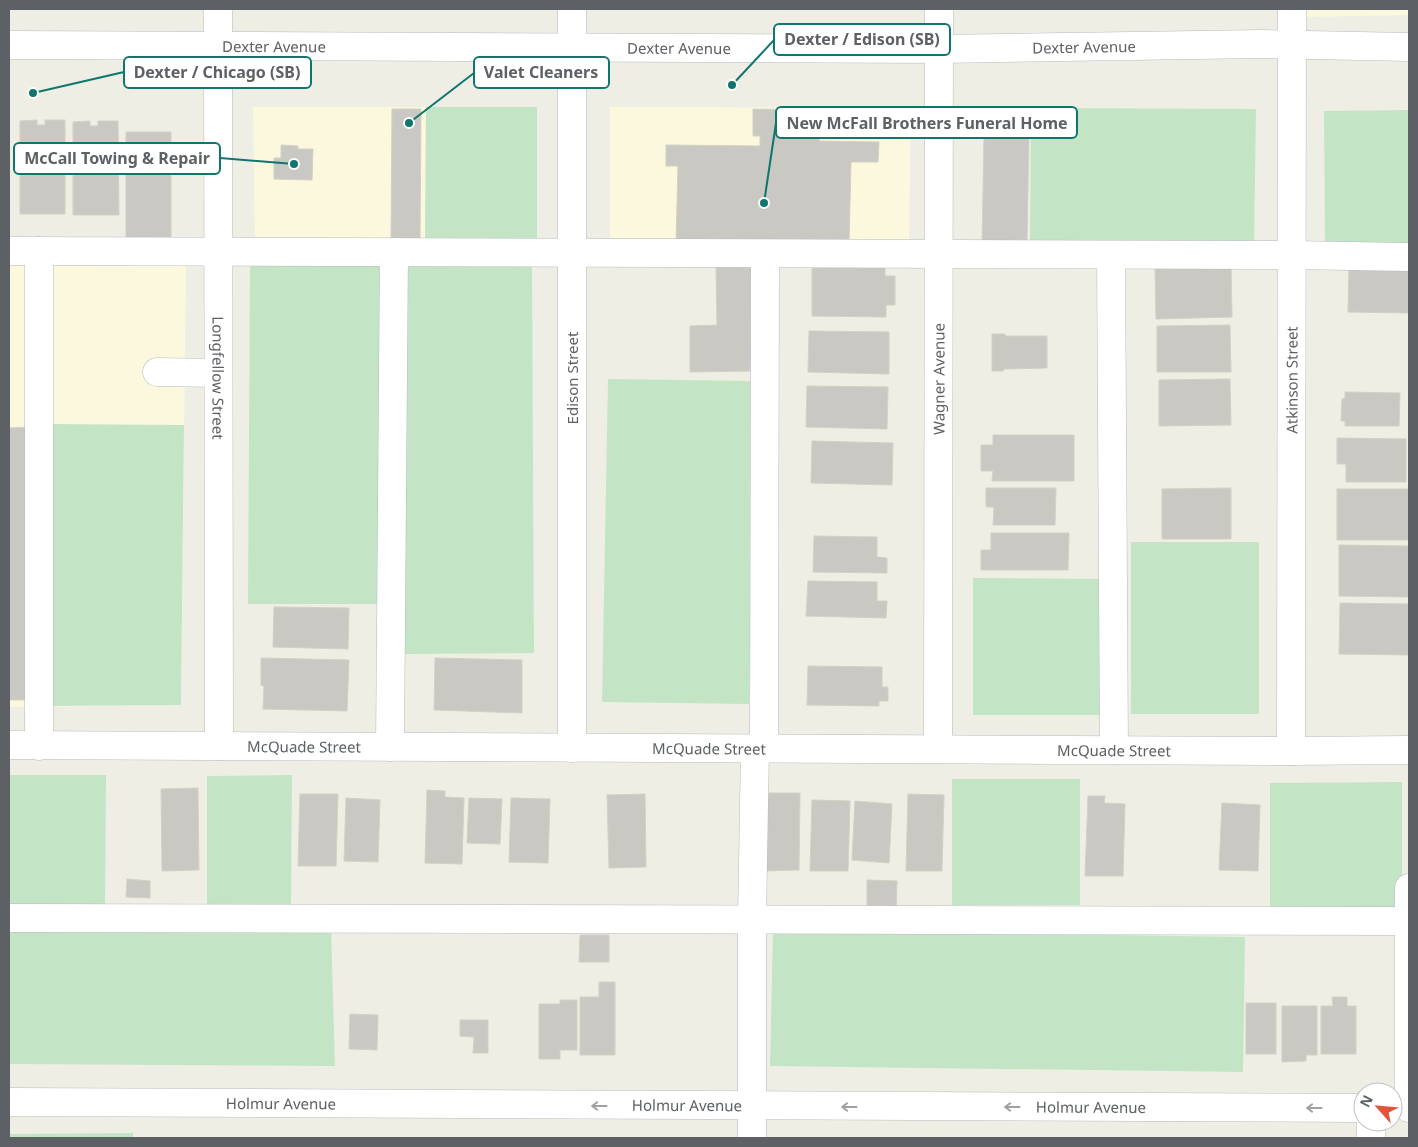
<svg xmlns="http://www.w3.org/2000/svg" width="1418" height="1147" font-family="'Noto Sans',sans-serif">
<rect width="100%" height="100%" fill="#efeee5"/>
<g fill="#fcf8dd">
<polygon points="1300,9 1409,9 1409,15 1300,17"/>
<polygon points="253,107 426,107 425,241 255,242"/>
<polygon points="610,107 911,108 909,245 610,244"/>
<polygon points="9,258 186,258 181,705 9,707"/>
</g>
<g fill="#c3e5c6">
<polygon points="426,107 537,107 537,241 425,241"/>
<polygon points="1031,108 1256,109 1254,249 1030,247"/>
<polygon points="1409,110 1409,248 1325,248 1324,111"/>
<polygon points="250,262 383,263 380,604 248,604"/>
<polygon points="532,264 534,653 405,654 404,265"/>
<polygon points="608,379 754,381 749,704 602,702"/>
<polygon points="53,424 184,425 181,705 53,706"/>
<rect x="1131" y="542" width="128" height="172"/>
<polygon points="973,578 1102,579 1101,715 973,715"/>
<polygon points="9,775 106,775 105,908 9,907"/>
<polygon points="292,775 291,908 207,906 207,776"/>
<rect x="952" y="779" width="128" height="126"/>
<polygon points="1402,782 1402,912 1270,913 1270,783"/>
<polygon points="331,927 335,1066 9,1064 9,931"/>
<polygon points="773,930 1245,937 1243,1072 770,1066"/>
<polygon points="133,1133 133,1138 9,1138 9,1134"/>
</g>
<g fill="#cac8c2" stroke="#d3d0c4">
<polygon points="392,109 421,109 420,242 391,242"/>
<polygon points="753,109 819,110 819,141 879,142 878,162 851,162 849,244 807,244 797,239 676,243 678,166 666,166 666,145 760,146 760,136 753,136"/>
<polygon points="37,120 37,125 45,125 45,120 65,120 65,214 20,214 20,121"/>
<polygon points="90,121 90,126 98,126 98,121 118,121 119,215 73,215 73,122"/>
<polygon points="991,123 1017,124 1017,134 1029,134 1027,240 1013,240 1012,249 982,249 984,136 991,136"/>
<polygon points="126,132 171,132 171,243 126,239"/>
<polygon points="281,145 298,146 298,149 313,149 312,180 274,179 274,158 281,158"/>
<polygon points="751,265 752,371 690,372 690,326 717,325 716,266"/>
<polygon points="812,266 885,266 885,276 895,276 895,305 886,305 886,317 812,316"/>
<polygon points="1231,266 1232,317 1156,319 1155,267"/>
<polygon points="1349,268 1409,268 1409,313 1348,312"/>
<polygon points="1230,325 1231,372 1157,372 1157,326"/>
<polygon points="809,331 889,332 889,374 808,372"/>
<polygon points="992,334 1005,334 1005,336 1047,336 1047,368 1004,369 1003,371 992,371"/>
<polygon points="1230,379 1231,425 1159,426 1159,380"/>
<polygon points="807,386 888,387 887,429 806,427"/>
<polygon points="1345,392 1400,393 1399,426 1345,426 1345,421 1341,421 1342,399 1345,398"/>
<polygon points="29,427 30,700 9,700 9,428"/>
<polygon points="993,435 1074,435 1074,481 992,481 993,471 981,471 981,445 993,445"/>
<polygon points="1337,438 1406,439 1406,482 1346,482 1346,464 1337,464"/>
<polygon points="812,441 893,443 892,485 811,483"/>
<polygon points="986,488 1056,488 1055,525 993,525 994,507 986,507"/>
<polygon points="1231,488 1231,539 1162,539 1162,489"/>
<rect x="1337" y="489" width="72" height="51"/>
<polygon points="991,533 1069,533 1068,570 981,570 981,550 991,550"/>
<polygon points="814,536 877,537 877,557 887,558 887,573 813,572"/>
<polygon points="1339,545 1409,546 1409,597 1339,596"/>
<polygon points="808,581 877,582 877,601 887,601 886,618 806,616"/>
<polygon points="1340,603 1409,604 1409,655 1339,654"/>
<polygon points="274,607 349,608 348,649 273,647"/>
<polygon points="261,658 349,660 347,711 263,709 264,686 261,685"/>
<polygon points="435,658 522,660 522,713 434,710"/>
<polygon points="808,666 882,667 882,687 888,687 888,701 879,701 879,706 807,705"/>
<polygon points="198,788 199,870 162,871 161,789"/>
<polygon points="427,790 445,791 445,797 464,798 462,864 425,863"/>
<polygon points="763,793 800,793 799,870 762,871"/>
<polygon points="300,794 338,794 336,866 298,866"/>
<polygon points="645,794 646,867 609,868 607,795"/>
<polygon points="908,794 944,795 942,871 906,871"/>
<polygon points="1088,796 1105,796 1104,803 1125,804 1123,876 1085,876"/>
<polygon points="346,798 380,800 378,862 344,861"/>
<polygon points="469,798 502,799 500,844 467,843"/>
<polygon points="511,798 550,799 548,863 509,862"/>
<polygon points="812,800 850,801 848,871 810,871"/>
<polygon points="855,801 892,804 889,863 852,860"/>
<polygon points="1222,803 1260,805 1258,871 1219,870"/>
<polygon points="127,879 150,881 150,898 126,897"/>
<polygon points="867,880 897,881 896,913 867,912"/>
<polygon points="580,935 609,935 609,962 579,962"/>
<polygon points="599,982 615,982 615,1055 580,1055 580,997 599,997"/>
<polygon points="1332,997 1347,997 1347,1006 1356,1006 1356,1054 1321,1054 1321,1006 1333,1006"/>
<polygon points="560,1000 577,1000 577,1050 560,1050 560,1059 539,1059 539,1004 560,1004"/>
<rect x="1246" y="1003" width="30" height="51"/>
<polygon points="1282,1006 1317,1006 1317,1055 1306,1055 1306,1061 1282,1062"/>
<polygon points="350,1014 378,1015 377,1050 349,1049"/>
<polygon points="460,1020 488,1020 488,1053 473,1053 474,1037 460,1036"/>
</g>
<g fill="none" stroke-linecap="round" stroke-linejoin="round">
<g stroke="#b8babf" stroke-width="29">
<g id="minor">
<path id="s1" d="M218 9 219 746"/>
<path id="s2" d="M9 45 939 49 1261 44 1409 47"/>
<polyline points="9,251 1291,255 1409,257"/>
<polyline points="39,251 39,746"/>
<polyline points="1111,255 1114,750"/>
<polyline points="157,372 218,373"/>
<path id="s3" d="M9 745 1291 751 1409 750"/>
<polyline points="390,747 394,252"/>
<polyline points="572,748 572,9"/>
<polyline points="764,749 765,254"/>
<path id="s4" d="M938 749 939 9"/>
<path id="s5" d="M1291 751 1292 9"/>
<polyline points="9,918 1409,921"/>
<path id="s6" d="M9 1102 1363 1108"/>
<polyline points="1409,1108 1409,888"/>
<polyline points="752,1138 752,919 755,749"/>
<polyline points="1371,1138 1371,1122"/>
</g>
</g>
<use href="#minor" stroke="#fff" stroke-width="28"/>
</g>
<defs><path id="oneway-shaft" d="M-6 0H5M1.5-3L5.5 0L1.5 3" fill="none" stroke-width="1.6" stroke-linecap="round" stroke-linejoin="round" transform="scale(1.25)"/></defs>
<g stroke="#9ea0a3">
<use href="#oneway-shaft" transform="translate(599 1106) rotate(-180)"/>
<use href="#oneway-shaft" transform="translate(849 1107) rotate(-180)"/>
<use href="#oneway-shaft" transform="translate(1012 1107) rotate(-180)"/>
<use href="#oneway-shaft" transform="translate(1314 1108) rotate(-180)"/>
</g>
<g text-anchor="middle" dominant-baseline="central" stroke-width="4.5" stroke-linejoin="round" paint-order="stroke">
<g font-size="15" fill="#5d6065" stroke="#fff">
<text stroke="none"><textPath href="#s2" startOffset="265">Dexter Avenue</textPath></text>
<text stroke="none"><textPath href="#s2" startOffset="1075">Dexter Avenue</textPath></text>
<text stroke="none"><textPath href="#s2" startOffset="670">Dexter Avenue</textPath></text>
<text stroke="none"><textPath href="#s1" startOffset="369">Longfellow Street</textPath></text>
<text transform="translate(572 378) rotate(-90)">Edison Street</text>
<text stroke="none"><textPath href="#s4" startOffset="370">Wagner Avenue</textPath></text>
<text stroke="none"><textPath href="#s5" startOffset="371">Atkinson Street</textPath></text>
<text stroke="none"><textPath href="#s3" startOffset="295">McQuade Street</textPath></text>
<text stroke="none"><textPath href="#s3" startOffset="700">McQuade Street</textPath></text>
<text stroke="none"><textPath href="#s3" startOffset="1105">McQuade Street</textPath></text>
<text stroke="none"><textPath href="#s6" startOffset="272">Holmur Avenue</textPath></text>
<text stroke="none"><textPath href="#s6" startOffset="678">Holmur Avenue</textPath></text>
<text stroke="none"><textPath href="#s6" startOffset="1082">Holmur Avenue</textPath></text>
</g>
</g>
<path fill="none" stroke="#0f766e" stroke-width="2" d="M732 85L774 40M33 93L124 72M409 123L474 73M764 203L776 123M294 164L220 158"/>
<g fill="#0f766e" stroke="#fff" stroke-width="2">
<circle cx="732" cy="85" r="5"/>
<circle cx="33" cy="93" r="5"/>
<circle cx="409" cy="123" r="5"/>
<circle cx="764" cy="203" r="5"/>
<circle cx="294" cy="164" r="5"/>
</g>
<g fill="#fff" stroke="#0f766e" stroke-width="2">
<rect x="774" y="24" width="176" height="31" rx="5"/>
<rect x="124" y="57" width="187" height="31" rx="5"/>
<rect x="474" y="57" width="135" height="31" rx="5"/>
<rect x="776" y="107" width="301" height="31" rx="5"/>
<rect x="14" y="143" width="206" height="31" rx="5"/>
</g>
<g font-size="16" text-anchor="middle" font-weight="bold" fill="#5d6065">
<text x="862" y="45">Dexter / Edison (SB)</text>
<text x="217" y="78">Dexter / Chicago (SB)</text>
<text x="541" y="78">Valet Cleaners</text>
<text x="927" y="129">New McFall Brothers Funeral Home</text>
<text x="117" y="164">McCall Towing &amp; Repair</text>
</g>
<rect width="1418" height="1147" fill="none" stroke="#5d6065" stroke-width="20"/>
<g transform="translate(1378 1107) rotate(297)"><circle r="24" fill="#ffffff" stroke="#bebfc1"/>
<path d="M0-4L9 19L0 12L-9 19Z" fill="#e25539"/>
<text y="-8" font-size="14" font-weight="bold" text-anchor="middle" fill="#5d6065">N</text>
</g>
</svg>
